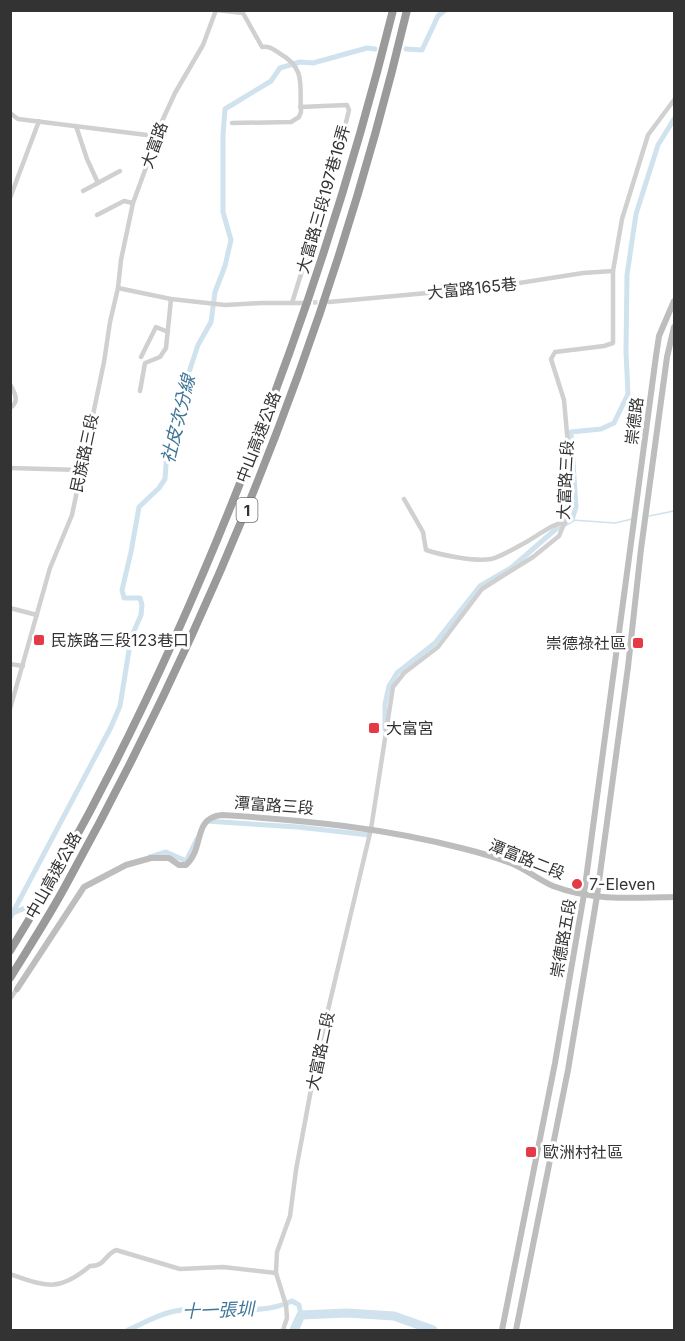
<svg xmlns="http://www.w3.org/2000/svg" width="685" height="1341" font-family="Inter,'Noto Sans TC',sans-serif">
<rect width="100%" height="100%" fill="#fff"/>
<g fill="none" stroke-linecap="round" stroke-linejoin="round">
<g stroke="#cfe2ee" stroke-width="1.5">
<polyline points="649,516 674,511"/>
<polyline points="572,520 615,523 632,519"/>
</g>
<g stroke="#cfe2ee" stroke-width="5">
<polyline points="406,49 422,50 438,16 445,10"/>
<polyline points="385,729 385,704 389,686 397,673 435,643 480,586 511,568 556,529 572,520 576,507 571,432 601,429 614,423 628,394 626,352 627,275 636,214 658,145 674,119"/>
<polyline points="205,823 206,821 298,827 369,835 370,830"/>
<polyline points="150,857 166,852 186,861 197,839"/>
<polyline points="13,913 30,906"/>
<polyline points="10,918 111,727 120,706 131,638 141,615 142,605 140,598 124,598 122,590 131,552 139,507 159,488 165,479 167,452 180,399 198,345 211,322 215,292 225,266 231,240 223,212 223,135 225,109 271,81 280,68 300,62 313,63 367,48 375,49"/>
<path d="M128 1330C142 1324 157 1315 171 1312 210 1302 255 1319 292 1301L299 1305 301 1315"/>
</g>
<polyline stroke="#cfe2ee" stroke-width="9" points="294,1330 301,1315 347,1313 394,1316 433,1330"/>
<polyline stroke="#d6d6d6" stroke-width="4.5" stroke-dasharray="4.5 2" stroke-linecap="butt" points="300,303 324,302"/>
<g stroke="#d0d0d0" stroke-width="4.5">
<path d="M217 10 243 13 262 47C269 46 273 49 279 53 307 69 299 85 301 112L299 117 291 122 232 123"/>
<polyline points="10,113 18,119 155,136"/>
<polyline points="76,126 87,159 98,183"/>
<polyline points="83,191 120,171"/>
<polyline points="10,198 39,121"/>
<polyline points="97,215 124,201 133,203"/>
<polyline points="118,288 171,299 225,305 261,303 300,303"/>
<polyline points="329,302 493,287 583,273 613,271"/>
<polyline points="292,303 338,155 349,110 347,105 300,107"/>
<polyline points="141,357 156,327 168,332"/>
<path d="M10 384C15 393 20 402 10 408"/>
<polyline points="140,391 145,363 160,357 166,348 171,299"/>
<polyline points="10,468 80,470"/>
<path d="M404 499 423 532 426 550C441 555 475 562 491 559 498 558 521 545 528 541 541 534 551 524 565 522"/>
<polyline points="10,608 37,615"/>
<polyline points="10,664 23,666"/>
<polyline points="10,709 50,568 72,515 104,362 110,322 118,288 121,260 133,203 148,162 152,143 175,93 203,45 216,10"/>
<polyline points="10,999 17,989"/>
<path d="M10 1274C47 1287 59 1292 90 1266 106 1266 103 1256 116 1250L180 1269 223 1267 276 1273"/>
<polyline points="283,1330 287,1318 286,1305 276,1273 277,1252 290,1216 296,1170 318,1052 371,829 393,687 404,673 438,647 482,589 533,557 559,536 567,517 564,465 569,456 564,400 551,359 555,352 604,346 613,343 613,271 622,219 648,135 674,100"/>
</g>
<g stroke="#bdbdbd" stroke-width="6">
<path d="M17 989 84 887 126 865 151 858H169L179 865H186C205 848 192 818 222 815 304 820 385 828 465 849 481 853 498 858 513 864 527 870 539 880 553 886 592 901 633 898 674 897"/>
<polyline points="502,1330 555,1063 584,894 656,356 659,336 674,301"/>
<polyline points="516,1330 568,1070 597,896 628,667 641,549 667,357 674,327"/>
</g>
<g stroke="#9a9a9a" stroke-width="8">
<path d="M10 951C104 799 179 639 244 473 304 322 354 168 393 10"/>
<path d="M10 978C29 947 50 915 67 883 218 609 335 315 407 10"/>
</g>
</g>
<g fill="#e63946" stroke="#fff" stroke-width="2">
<rect x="33" y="634" width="12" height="12" rx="3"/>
<rect x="632" y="637" width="12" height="12" rx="3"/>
<rect x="368" y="722" width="12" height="12" rx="3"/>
<circle cx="577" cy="884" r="6"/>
<rect x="525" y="1146" width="12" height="12" rx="3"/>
</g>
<g text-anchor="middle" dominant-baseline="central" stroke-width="6" stroke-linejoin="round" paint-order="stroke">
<rect fill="#fff" stroke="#707070" stroke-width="1.5" x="236.5" y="498" width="21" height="24" rx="4.5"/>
<g font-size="15" font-weight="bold" fill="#333">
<text x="247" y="510">1</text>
</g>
<g font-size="16" fill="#333" stroke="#fff">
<text transform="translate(154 145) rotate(-70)">大富路</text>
<text transform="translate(323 199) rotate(-74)">大富路三段197巷16弄</text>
<text transform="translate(472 288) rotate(-6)">大富路165巷</text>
<text transform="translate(634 421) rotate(-83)">崇德路</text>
<text transform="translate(258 437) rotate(-69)">中山高速公路</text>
<text transform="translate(84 453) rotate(-78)">民族路三段</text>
<text transform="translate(565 480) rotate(-87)">大富路三段</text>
<text transform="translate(274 805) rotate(4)">潭富路三段</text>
<text transform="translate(527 859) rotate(22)">潭富路二段</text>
<text transform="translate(53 875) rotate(-61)">中山高速公路</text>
<text transform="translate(563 938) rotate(-80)">崇德路五段</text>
<text transform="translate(320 1051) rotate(-78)">大富路二段</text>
</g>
<g font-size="16" fill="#333" stroke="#fff" text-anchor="start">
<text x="51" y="640">民族路三段123巷口</text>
<text x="626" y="643" text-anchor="end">崇德祿社區</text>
<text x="386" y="728">大富宮</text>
<text x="589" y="884">7-Eleven</text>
<text x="543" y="1152">歐洲村社區</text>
</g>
<g font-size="18" font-style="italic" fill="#3f7597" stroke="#fff">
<text transform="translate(178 419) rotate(-76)">社皮次分線</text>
<text transform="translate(218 1310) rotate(-2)">十一張圳</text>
</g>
</g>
<rect width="685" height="1341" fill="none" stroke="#333333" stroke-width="24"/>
</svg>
